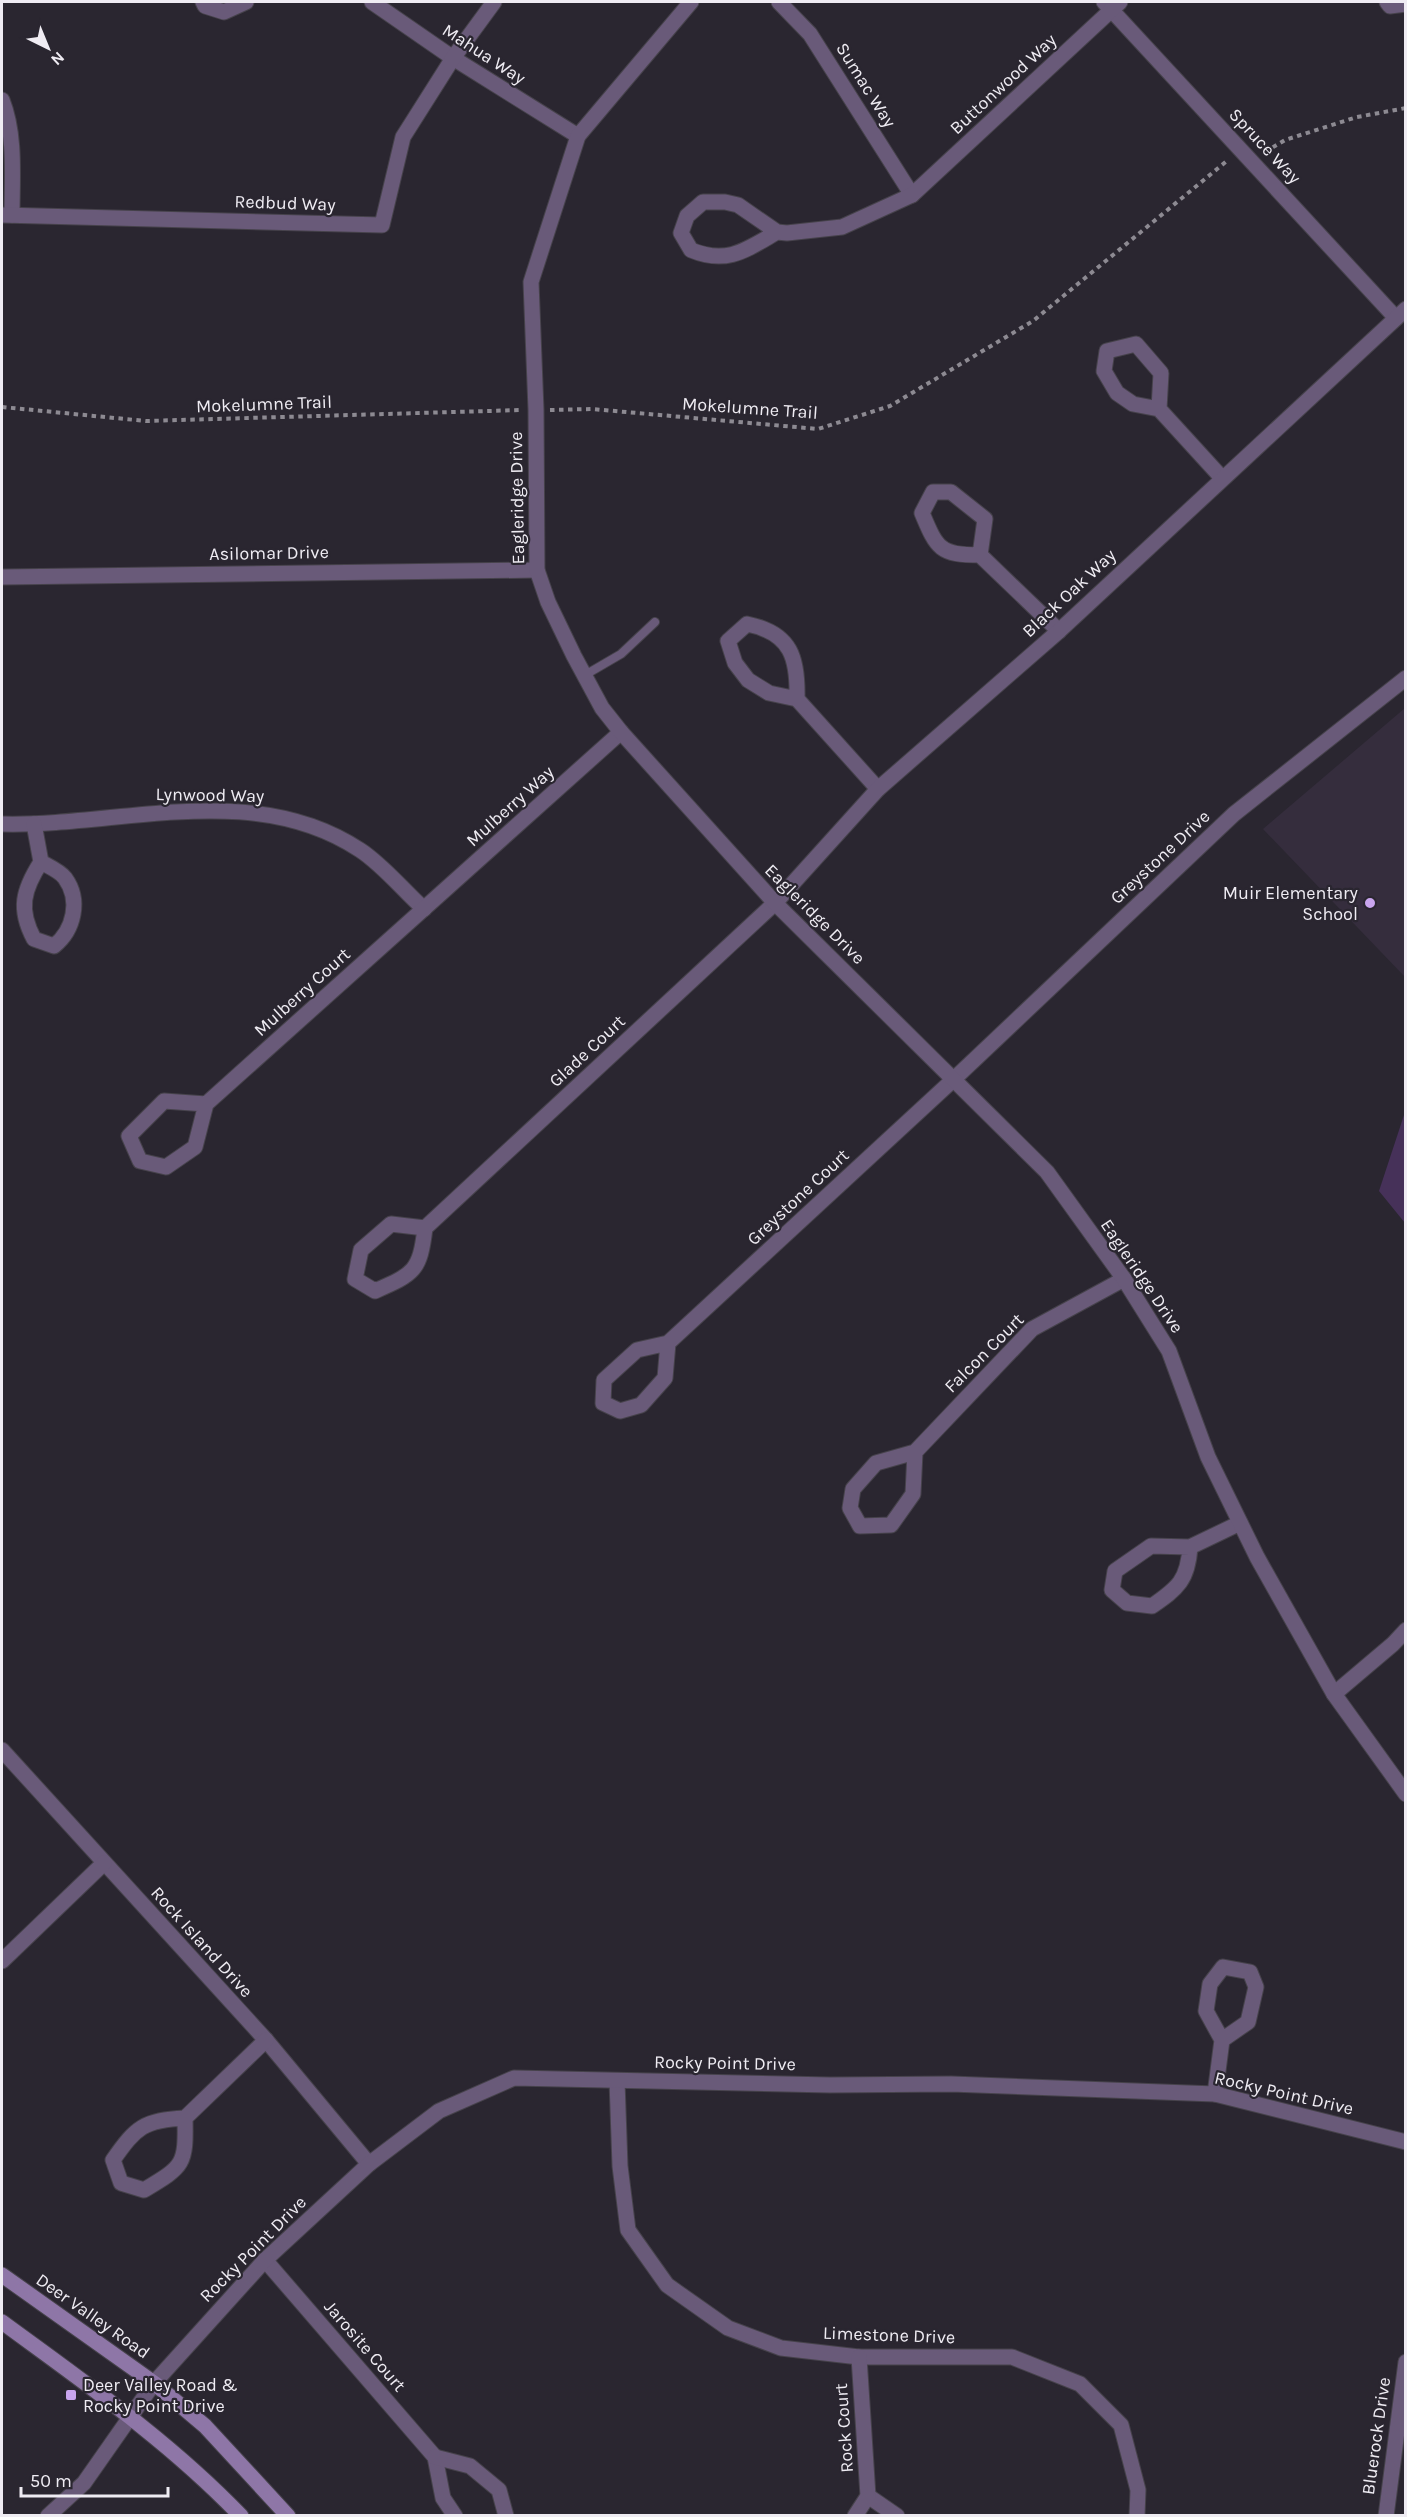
<svg xmlns="http://www.w3.org/2000/svg" width="1407" height="2517" font-family="Karla,sans-serif">
<rect width="100%" height="100%" fill="#2a2630"/>
<polygon fill="#352d3d" points="1405,708 1405,977 1263,829"/>
<polygon fill="#463159" points="1405,1112 1406,1223 1405,1223 1379,1191"/>
<g fill="none" stroke-linecap="round" stroke-linejoin="round">
<g stroke="#46424b" stroke-width="10">
<polyline id="service" points="585,675 621,654 655,622"/>
</g>
<g stroke="#46424b" stroke-width="17">
<g id="minor">
<polyline points="203,2 205,6 224,12 246,2"/>
<polyline points="372,2 453,58 578,136"/>
<polyline points="779,2 810,34 912,195"/>
<polyline points="1104,2 1396,318"/>
<polyline points="1387,2 1390,6 1406,4"/>
<path d="M2 100C16 135 12 178 12 215"/>
<polyline points="2,215 382,225 403,137 453,58 494,2"/>
<path d="M777 232C746 250 727 265 691 250L681 233 687 216 703 202H725L738 205 777 232 787 233 842 227 912 195 1120 2"/>
<polyline points="1159,409 1161,373 1136,344 1107,351 1104,371 1117,393 1133,404 1159,409 1222,478"/>
<path d="M980 555 985 519 951 492H933L922 513C937 549 940 555 980 555L1059 631"/>
<polyline points="2,577 537,570"/>
<path d="M797 699C798 659 792 633 747 624L728 641 735 663 748 680 769 693 797 699 878 789"/>
<path d="M2 824C120 827 253 779 360 850 383 865 403 890 424 909"/>
<path d="M34 824 41 862C23 890 18 909 34 939L54 946C74 930 81 900 65 878 60 871 48 866 41 862"/>
<polyline points="206,1104 164,1101 129,1136 140,1161 166,1167 195,1147 206,1104 621,732"/>
<path d="M425 1228 391 1224 361 1250 355 1279 375 1291C414 1274 420 1271 425 1228L775 903 878 789 1059 631 1406 309"/>
<polyline points="668,1343 665,1378 641,1405 620,1411 603,1403 604,1380 637,1350 668,1343 954,1079 1234,814 1406,678"/>
<polyline points="915,1452 913,1494 891,1525 860,1526 850,1508 853,1489 876,1463 915,1452 1032,1329 1124,1279"/>
<path d="M1190 1547C1188 1580 1178 1588 1152 1606L1127 1603 1112 1590 1115 1571 1151 1546 1190 1547 1240 1523"/>
<polyline points="1334,1694 1393,1644 1406,1630"/>
<polyline points="2,1750 266,2040 369,2164"/>
<polyline points="2,1961 104,1863"/>
<polyline points="617,2081 620,2166 628,2230 667,2285 728,2328 781,2348 859,2357 1012,2357 1080,2384 1121,2425 1138,2490 1137,2516"/>
<polyline points="1215,2094 1222,2040 1206,2011 1210,1984 1223,1967 1250,1972 1256,1987 1248,2022 1222,2040"/>
<path d="M185 2118C186 2165 184 2166 144 2190L121 2183 113 2160C136 2127 144 2120 185 2118L266 2040"/>
<polyline points="265,2260 435,2457 443,2498 455,2516"/>
<polyline points="435,2457 470,2466 499,2490 506,2516"/>
<polyline points="868,2496 897,2516"/>
<polyline points="48,2516 84,2483 154,2383 265,2260 369,2164 439,2111 514,2078 830,2085 951,2084 1215,2094 1406,2142"/>
<polyline points="855,2516 868,2496 859,2357"/>
</g>
</g>
<g stroke="#46424b" stroke-width="17">
<g id="tertiary">
<polyline points="691,2 578,136 531,282 536,410 537,570 548,602 574,656 602,708 621,732 775,903 1047,1172 1124,1279 1169,1351 1208,1457 1257,1557 1334,1694 1406,1794"/>
<polyline points="1386,2516 1406,2362"/>
</g>
</g>
<g stroke="#46424b" stroke-width="17">
<g id="secondary">
<polyline points="2,2275 154,2383 205,2426 288,2516"/>
<path d="M2 2322C85 2383 169 2441 241 2516"/>
</g>
</g>
<g stroke="#8d8a92" stroke-width="4" stroke-dasharray="4.5 4.5" stroke-linecap="butt">
<polyline points="1265,152 1285,140 1357,117 1406,108"/>
<polyline points="2,407 146,421 522,410"/>
<polyline points="550,410 592,409 818,429 890,406 1033,321 1228,160"/>
</g>
<use href="#service" stroke="#695a79" stroke-width="8"/>
<use href="#minor" stroke="#695a79" stroke-width="15"/>
<use href="#tertiary" stroke="#695a79" stroke-width="15"/>
<use href="#secondary" stroke="#8e76a7" stroke-width="15"/>
</g>
<g fill="#c9a5ee" stroke="#2a2630" stroke-width="2">
<circle cx="1370" cy="903" r="6"/>
<rect x="65" y="2389" width="12" height="12" rx="3"/>
</g>
<g text-anchor="middle" dominant-baseline="central" stroke-width="4.5" stroke-linejoin="round" paint-order="stroke">
<g font-size="18" fill="#efecf3" stroke="#2a2630">
<text transform="translate(484 54) rotate(33)">Mahua Way</text>
<text transform="translate(1003 84) rotate(-43)">Buttonwood Way</text>
<text transform="translate(866 85) rotate(58)">Sumac Way</text>
<text transform="translate(1265 146) rotate(47)">Spruce Way</text>
<text transform="translate(285 203) rotate(2)">Redbud Way</text>
<text transform="translate(264 404) rotate(-2)">Mokelumne Trail</text>
<text transform="translate(750 408) rotate(4)">Mokelumne Trail</text>
<text transform="translate(517 498) rotate(-91)">Eagleridge Drive</text>
<text transform="translate(269 553) rotate(-1)">Asilomar Drive</text>
<text transform="translate(1069 593) rotate(-43)">Black Oak Way</text>
<text transform="translate(210 795) rotate(1)">Lynwood Way</text>
<text transform="translate(510 806) rotate(-42)">Mulberry Way</text>
<text transform="translate(1160 857) rotate(-43)">Greystone Drive</text>
<text transform="translate(815 914) rotate(45)">Eagleridge Drive</text>
<text transform="translate(302 992) rotate(-42)">Mulberry Court</text>
<text transform="translate(587 1051) rotate(-43)">Glade Court</text>
<text transform="translate(798 1197) rotate(-43)">Greystone Court</text>
<text transform="translate(1142 1276) rotate(56)">Eagleridge Drive</text>
<text transform="translate(984 1353) rotate(-45)">Falcon Court</text>
<text transform="translate(202 1942) rotate(48)">Rock Island Drive</text>
<text transform="translate(725 2063) rotate(1)">Rocky Point Drive</text>
<text transform="translate(1284 2093) rotate(13)">Rocky Point Drive</text>
<text transform="translate(253 2249) rotate(-45)">Rocky Point Drive</text>
<text transform="translate(93 2316) rotate(35)">Deer Valley Road</text>
<text transform="translate(889 2335) rotate(2)">Limestone Drive</text>
<text transform="translate(365 2346) rotate(49)">Jarosite Court</text>
<text transform="translate(844 2428) rotate(-94)">Rock Court</text>
<text transform="translate(1376 2436) rotate(-82)">Bluerock Drive</text>
</g>
<g font-size="18" fill="#efecf3" stroke="#2a2630" text-anchor="end">
<text x="1358" y="893">Muir Elementary<tspan x="1358" dy="21">School</tspan></text>
<text x="83" y="2385" text-anchor="start">Deer Valley Road &amp;<tspan x="83" dy="21">Rocky Point Drive</tspan></text>
</g>
</g>
<rect width="1407" height="2517" fill="none" stroke="#efecf3" stroke-width="6"/>
<g transform="translate(48 48) rotate(137)" stroke="#2a2630" stroke-width="4.5" paint-order="stroke">
<path d="M0-4.5L10 22L0 15L-10 22Z" fill="#efecf3"/>
<text y="-9" font-size="16" font-weight="bold" text-anchor="middle" fill="#efecf3">N</text>
</g>
<path d="M21 2487v9h147v-9" fill="none" stroke="#efecf3" stroke-width="3"/>
<text x="30" y="2487" font-size="18" fill="#efecf3" stroke="#2a2630" stroke-width="4.5" paint-order="stroke">50 m</text>
</svg>
